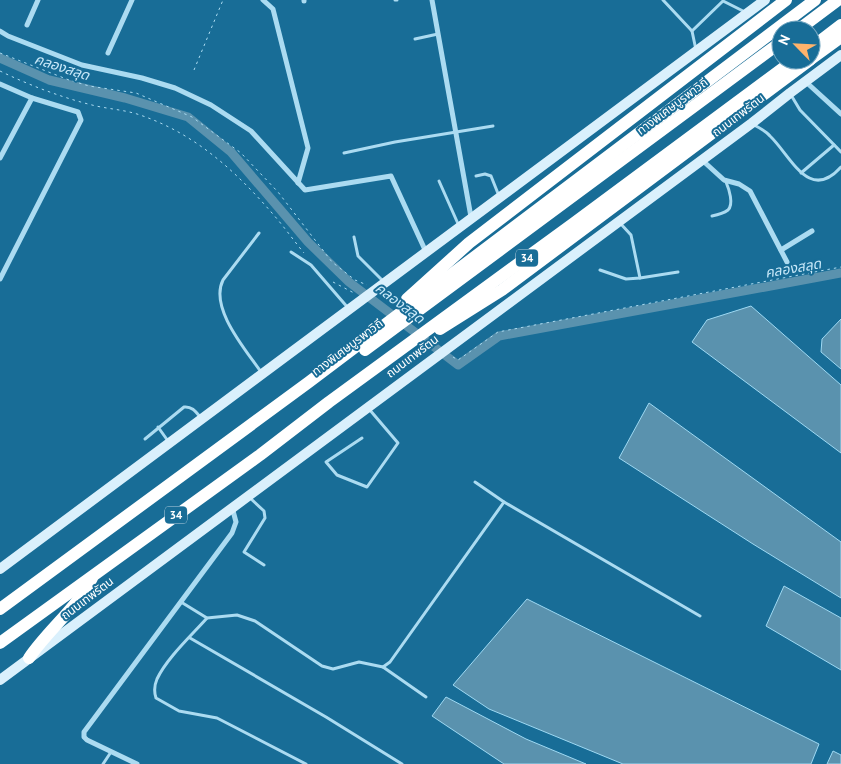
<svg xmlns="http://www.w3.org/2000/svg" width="841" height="764" font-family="'PT Sans','Noto Sans Thai',sans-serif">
<rect width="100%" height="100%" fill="#186d97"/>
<g fill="#5a92ae" stroke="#9ed9f3">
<polygon points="751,306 841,385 841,453 692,342 707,320"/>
<polygon points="841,319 841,369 821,352 822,339"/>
<polygon points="649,403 841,542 841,598 753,544 619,458"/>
<polygon points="784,586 841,618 841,670 766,626"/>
<polygon points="527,599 819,744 811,764 623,764 489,709 453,685"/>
<polygon points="446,697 526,739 586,764 504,764 432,716"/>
<polygon points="833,751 841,755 841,764 827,764"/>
</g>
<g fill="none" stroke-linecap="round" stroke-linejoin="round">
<polyline stroke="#5a92ae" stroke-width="9" points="0,58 49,80 125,98 188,117 231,152 308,242 349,282 458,365 499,336 841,273"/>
<g stroke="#abdbf1" stroke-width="1" stroke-dasharray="2.5 4" stroke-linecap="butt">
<polyline points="0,53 69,80 89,86 136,93 192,117 241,153 278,192 332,262 355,280 367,285"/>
<polyline points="194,70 223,0"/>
<path d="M0 71C31 86 63 98 96 106 110 109 124 110 137 114 196 133 239 174 278 220 287 231 295 242 304 253"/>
<polyline points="333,282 354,293"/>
<polyline points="453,357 458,360 498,332 841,267"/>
</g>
<g stroke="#abdbf1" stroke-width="3">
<polyline points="395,0 397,0"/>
<polyline points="663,0 692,31"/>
<polyline points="415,39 438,34"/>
<polyline points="696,50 692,31 723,1 745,12"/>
<polyline points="791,95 800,110 841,152"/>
<path d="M754 125C760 128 766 131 770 136 791 156 809 203 841 167"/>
<polyline points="344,153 395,142 493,126"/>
<polyline points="801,173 834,145"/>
<polyline points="476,176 485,174 491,176 499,196"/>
<polyline points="439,181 459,226"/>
<path d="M712 216C717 215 724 213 728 210 734 204 729 189 726 182"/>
<path d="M259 233 223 280C209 308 246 350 261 372"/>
<polyline points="354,237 358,256 384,282"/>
<polyline points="291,252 311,265 349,309"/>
<polyline points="600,270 626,279 640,278 631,235 620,223"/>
<polyline points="640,278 678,272"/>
<polyline points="158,427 168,441"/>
<polyline points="362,438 326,462 337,475 367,487 398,443 369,409"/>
<path d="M145 439 184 407C192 406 196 412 201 418"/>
<polyline points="475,482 504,502"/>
<polyline points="250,498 264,511 265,518 244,552 264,565"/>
<polyline points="181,602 207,618 237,615 255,621 322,666 333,669 359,662 383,667 390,662 504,502 700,616"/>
<path d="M207 618C191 636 167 658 157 679 154 686 154 692 156 698L179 711 217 718 306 764"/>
<polyline points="190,638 326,717 402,764"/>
<polyline points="383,667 426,697"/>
<polyline points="103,764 111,752"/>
</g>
<g stroke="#abdbf1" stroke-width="5">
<polyline points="263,0 273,9 308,148 298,183"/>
<polyline points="304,0 304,1"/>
<polyline points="432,0 471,217"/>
<polyline points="27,25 38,0"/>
<polyline points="0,31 8,36 82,65 142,78 175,88 211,105 251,131 305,190 391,176 426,252"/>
<polyline points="108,53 132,0"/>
<polyline points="806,82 841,114"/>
<polyline points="0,84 32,98 78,112 81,120 0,279"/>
<polyline points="0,158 32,98"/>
<polyline points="702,160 724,180 739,184 750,191 787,262"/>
<polyline points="781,250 812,231"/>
<polyline points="137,764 87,740 84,737 84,732 232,533 236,522 232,507"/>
</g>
<g stroke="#daf0fc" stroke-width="10">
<polyline points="0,569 765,0"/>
<polyline points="0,680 752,123 790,93 841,55"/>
</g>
<g stroke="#fff" stroke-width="12">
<polyline points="798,30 838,0"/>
<polyline points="811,48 841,25"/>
<polyline points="811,59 841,37"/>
<polyline points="407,299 469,243 786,0"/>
<polyline points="440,329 502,290 810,60"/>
<polyline points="365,350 781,42"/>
<polyline points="0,609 309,382 815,0"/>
<polyline points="0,643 260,455 329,402 574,223 794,60"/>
<path d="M29 658C48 630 77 608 92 578"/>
</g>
</g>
<g text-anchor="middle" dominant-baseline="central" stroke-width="4" stroke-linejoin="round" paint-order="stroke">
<g fill="#186d97" stroke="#bad3e0" stroke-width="1">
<rect x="516" y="249.5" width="22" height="17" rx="4"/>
<rect x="165" y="506.5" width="22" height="17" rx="4"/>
</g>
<g font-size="11" font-weight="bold" fill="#fff">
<text x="527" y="258">34</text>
<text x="176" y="515">34</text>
</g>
<g font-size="12" fill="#fff" stroke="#186d97">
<text transform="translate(672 106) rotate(-37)">ทางพิเศษบูรพาวิถี</text>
<text transform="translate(738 115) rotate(-37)">ถนนเทพรัตน</text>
<text transform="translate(347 347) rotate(-37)">ทางพิเศษบูรพาวิถี</text>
<text transform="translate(412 356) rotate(-37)">ถนนเทพรัตน</text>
<text transform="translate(87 598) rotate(-37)">ถนนเทพรัตน</text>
</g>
<g font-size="14" font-style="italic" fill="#caeafa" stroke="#186d97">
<text transform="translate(62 67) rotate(18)">คลองสลุด</text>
<text transform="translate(793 268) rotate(-10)">คลองสลุด</text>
<text transform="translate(400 303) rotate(37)">คลองสลุด</text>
</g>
</g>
<g transform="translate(796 45) rotate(294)"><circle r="24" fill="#186d97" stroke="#74a7c1"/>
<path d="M0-4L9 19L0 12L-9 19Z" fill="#ffb36b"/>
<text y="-8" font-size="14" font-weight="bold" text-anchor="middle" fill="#ffffff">N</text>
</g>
</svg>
